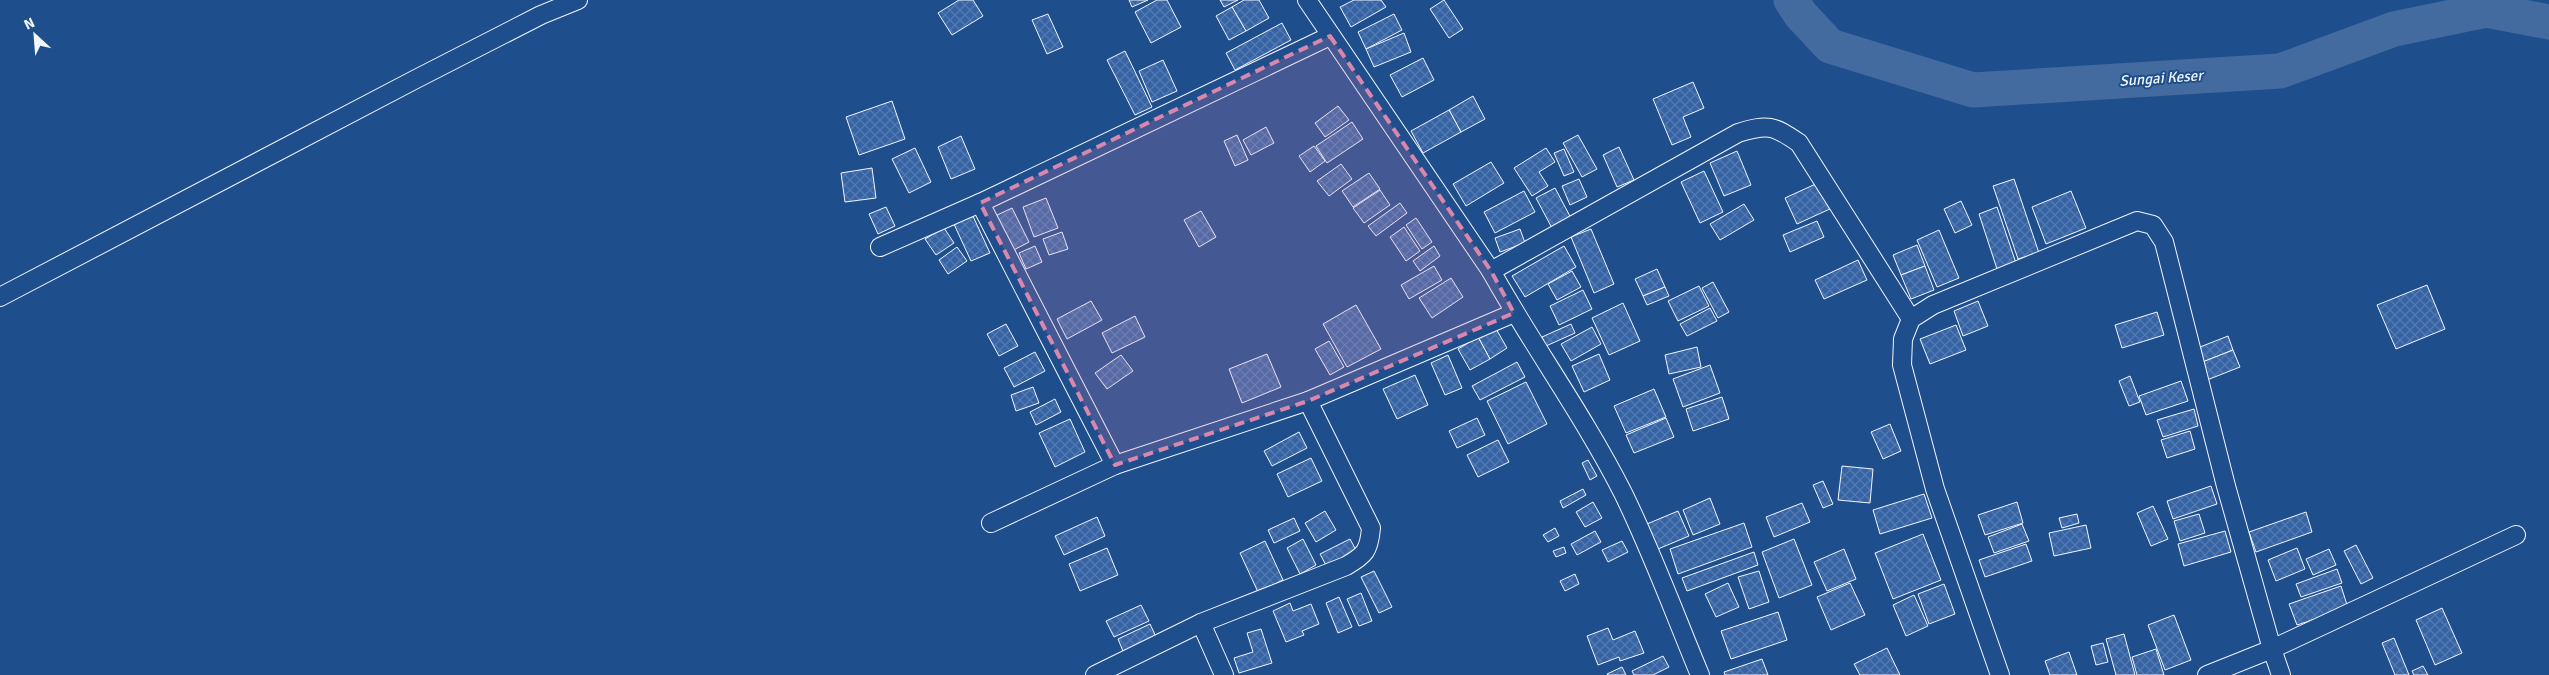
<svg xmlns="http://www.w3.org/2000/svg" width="2549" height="675" font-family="Signika,sans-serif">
<defs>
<pattern id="building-cross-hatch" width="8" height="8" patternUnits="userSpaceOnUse" patternTransform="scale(1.25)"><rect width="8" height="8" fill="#3563a3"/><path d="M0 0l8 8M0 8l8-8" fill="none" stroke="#537ab1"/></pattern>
</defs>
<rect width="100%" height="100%" fill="#1f4e8c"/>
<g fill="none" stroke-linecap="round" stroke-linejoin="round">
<polyline stroke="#446ba0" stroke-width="35" points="1791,0 1801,15 1830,46 1973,90 2280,71 2394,29 2486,10 2549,22"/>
</g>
<g fill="url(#building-cross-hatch)" stroke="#f2f6ff">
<polygon points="959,0 973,0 983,16 952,35 938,13"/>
<polygon points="1129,0 1148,0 1132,7"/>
<polygon points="1157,0 1167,0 1181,27 1151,43 1135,12"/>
<polygon points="1220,0 1238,0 1224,7"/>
<polygon points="1244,0 1259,0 1269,18 1246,31 1232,7"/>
<polygon points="1354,0 1381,0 1386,7 1351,27 1340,7"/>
<polygon points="1444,0 1463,29 1449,38 1430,9"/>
<polygon points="1232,7 1246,31 1229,40 1216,16"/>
<polygon points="1048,14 1063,47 1047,54 1032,20"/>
<polygon points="1394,14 1402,30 1366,49 1358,32"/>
<polygon points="1282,23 1291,40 1235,70 1226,53"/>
<polygon points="1404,33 1411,52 1374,67 1366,49"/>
<polygon points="1125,51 1152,107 1135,115 1107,60"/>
<polygon points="1423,58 1434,80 1402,97 1390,75"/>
<polygon points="1163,60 1177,91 1152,102 1139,71"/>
<polygon points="1693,82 1704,108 1683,117 1691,137 1672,145 1653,99"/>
<polygon points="1473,96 1485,119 1461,132 1449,110"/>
<polygon points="892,101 905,139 859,155 846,117"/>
<polygon points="1338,106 1349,120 1325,137 1315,123"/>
<polygon points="1449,110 1461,132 1423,153 1411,131"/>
<polygon points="1352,122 1363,139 1327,163 1316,146"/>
<polygon points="1266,127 1274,143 1251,155 1243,140"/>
<polygon points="1237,135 1248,160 1235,166 1224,141"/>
<polygon points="1578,135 1597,169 1582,177 1563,143"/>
<polygon points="961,136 975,169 951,179 938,147"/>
<polygon points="1314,146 1325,161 1310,172 1299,156"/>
<polygon points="1619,147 1634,180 1617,187 1603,155"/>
<polygon points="915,148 931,182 909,193 892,159"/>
<polygon points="1546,148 1555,162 1539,172 1548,186 1532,196 1514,168"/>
<polygon points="1564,149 1574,172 1564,176 1554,153"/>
<polygon points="1737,151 1751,185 1724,196 1710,163"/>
<polygon points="1491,162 1504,183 1466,206 1453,184"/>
<polygon points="1341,164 1352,179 1329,196 1317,181"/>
<polygon points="872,168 876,198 845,202 841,173"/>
<polygon points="1704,171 1723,212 1700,223 1681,182"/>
<polygon points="1369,173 1380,189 1353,207 1342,191"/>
<polygon points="1579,179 1587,197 1570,205 1562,186"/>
<polygon points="2014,179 2039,253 2018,259 1993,186"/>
<polygon points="1820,182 1832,208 1797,224 1785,198"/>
<polygon points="1555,188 1572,220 1553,230 1536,198"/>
<polygon points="1380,190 1390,205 1364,223 1353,208"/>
<polygon points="1524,191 1535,212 1495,233 1484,212"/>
<polygon points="2071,191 2086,228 2046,244 2032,207"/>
<polygon points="1046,198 1058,228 1034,237 1023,207"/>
<polygon points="1961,201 1972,225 1955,233 1944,209"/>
<polygon points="1400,203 1407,213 1376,236 1368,226"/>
<polygon points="1744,204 1754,220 1720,240 1710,224"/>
<polygon points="886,207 895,226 878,234 869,214"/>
<polygon points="1997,207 2017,266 1998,272 1979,214"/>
<polygon points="1012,208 1029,242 1010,252 993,217"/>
<polygon points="1201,211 1216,237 1199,247 1184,220"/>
<polygon points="972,214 990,253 971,261 953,222"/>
<polygon points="1416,218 1432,242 1422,249 1406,225"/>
<polygon points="1817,221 1824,237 1790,252 1783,235"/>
<polygon points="1404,227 1420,251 1406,261 1390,237"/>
<polygon points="944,228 954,243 936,255 925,239"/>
<polygon points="1520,229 1525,243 1500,252 1495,238"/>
<polygon points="1591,229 1614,284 1594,293 1571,237"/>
<polygon points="1939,230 1959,278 1937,287 1917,240"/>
<polygon points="1062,232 1068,249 1049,255 1043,239"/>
<polygon points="1917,245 1925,266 1901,275 1893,255"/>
<polygon points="1035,246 1042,262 1026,269 1019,253"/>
<polygon points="1434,246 1440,256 1420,271 1413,261"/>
<polygon points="1564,246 1576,267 1525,297 1512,276"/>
<polygon points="957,247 967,261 948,274 939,260"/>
<polygon points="1858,260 1867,280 1824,299 1815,280"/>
<polygon points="1434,266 1442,280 1409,299 1401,285"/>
<polygon points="1925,266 1934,290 1911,299 1901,275"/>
<polygon points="1657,269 1665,287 1643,296 1635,279"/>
<polygon points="1572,271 1581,287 1557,300 1548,284"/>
<polygon points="1451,278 1463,297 1432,318 1419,298"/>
<polygon points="1713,282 1729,312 1718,318 1702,288"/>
<polygon points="2427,285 2445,329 2396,349 2377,305"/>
<polygon points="1699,286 1709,306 1678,321 1668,301"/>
<polygon points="1665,287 1669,296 1647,305 1643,296"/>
<polygon points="1583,290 1592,309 1559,325 1550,306"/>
<polygon points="1091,301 1102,320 1067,339 1057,319"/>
<polygon points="1978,301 1988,326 1963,336 1954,311"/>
<polygon points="1623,303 1640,341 1609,355 1592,318"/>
<polygon points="1356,305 1381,349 1347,367 1323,324"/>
<polygon points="1710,308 1717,321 1687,336 1680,324"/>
<polygon points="2157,312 2164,335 2122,348 2115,325"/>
<polygon points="1135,316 1145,337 1112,353 1102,333"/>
<polygon points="1006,324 1018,346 999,356 987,334"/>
<polygon points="1571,324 1575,333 1546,346 1542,337"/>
<polygon points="1956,325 1966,350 1930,364 1920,339"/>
<polygon points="1495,327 1507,348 1490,359 1478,337"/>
<polygon points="1592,327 1601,344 1571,361 1561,344"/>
<polygon points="2228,336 2233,350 2200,363 2195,349"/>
<polygon points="1478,337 1490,359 1470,370 1458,349"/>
<polygon points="1329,341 1344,367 1330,375 1315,349"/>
<polygon points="1697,347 1701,367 1669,374 1665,355"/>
<polygon points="2233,350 2240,367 2207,380 2200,363"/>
<polygon points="1035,352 1045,371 1014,387 1004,368"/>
<polygon points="1267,354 1281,387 1242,403 1229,369"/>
<polygon points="1599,354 1610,380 1584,392 1572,366"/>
<polygon points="1121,355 1133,371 1107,389 1095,373"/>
<polygon points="1448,355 1462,388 1445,395 1431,363"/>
<polygon points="1517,362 1525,377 1480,400 1472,386"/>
<polygon points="1710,365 1720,393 1683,407 1673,379"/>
<polygon points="1415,375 1428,405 1397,419 1383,389"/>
<polygon points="2130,376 2140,402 2129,406 2119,381"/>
<polygon points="2181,381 2188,401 2146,415 2139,396"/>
<polygon points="1526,382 1547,424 1508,444 1487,401"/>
<polygon points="1033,387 1039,403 1016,411 1011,395"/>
<polygon points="1654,389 1666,417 1626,433 1614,406"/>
<polygon points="1722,397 1729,419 1693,431 1686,409"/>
<polygon points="1055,399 1061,412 1036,425 1030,412"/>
<polygon points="2194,409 2198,426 2163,437 2157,420"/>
<polygon points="1477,418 1485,435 1457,448 1449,431"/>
<polygon points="1666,418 1674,437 1634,453 1626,435"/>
<polygon points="1070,419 1085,452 1055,467 1039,433"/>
<polygon points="1890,424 1901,451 1883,459 1871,432"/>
<polygon points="2190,431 2195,449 2167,458 2161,440"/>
<polygon points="1299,432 1307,448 1272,466 1264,451"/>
<polygon points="1498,440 1509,462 1478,477 1467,455"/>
<polygon points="1311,458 1322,481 1288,497 1277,474"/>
<polygon points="1588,460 1597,476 1590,480 1582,463"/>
<polygon points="1842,466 1873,469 1870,503 1838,500"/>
<polygon points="1823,481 1833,504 1823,508 1813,485"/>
<polygon points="2211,486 2217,504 2173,519 2167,501"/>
<polygon points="1583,489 1586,495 1563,508 1560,501"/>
<polygon points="1924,494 1932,518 1880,534 1873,510"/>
<polygon points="1710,498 1720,524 1693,535 1683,510"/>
<polygon points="1593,502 1602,518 1585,527 1576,512"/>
<polygon points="2017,502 2023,523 1985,535 1978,515"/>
<polygon points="1802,503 1810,522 1774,537 1766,517"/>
<polygon points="2153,506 2168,539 2151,546 2137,513"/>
<polygon points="1325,511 1336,530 1316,542 1305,523"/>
<polygon points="1678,511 1689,536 1658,549 1647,524"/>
<polygon points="2306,512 2312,532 2256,552 2249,532"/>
<polygon points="2077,514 2079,523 2062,528 2059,518"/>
<polygon points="2199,514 2205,533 2180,541 2174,521"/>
<polygon points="1097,517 1105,536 1064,555 1055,536"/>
<polygon points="1294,518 1300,531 1274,543 1268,530"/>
<polygon points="1744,523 1752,547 1678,574 1670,549"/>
<polygon points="2022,524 2029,541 1994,553 1988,537"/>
<polygon points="2086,525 2091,548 2054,556 2049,533"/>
<polygon points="1555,528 1559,536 1548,542 1543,535"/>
<polygon points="1595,531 1601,542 1577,555 1571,544"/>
<polygon points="2225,531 2231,552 2184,566 2178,544"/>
<polygon points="1923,534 1941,580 1893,599 1875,553"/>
<polygon points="1303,539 1316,565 1300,574 1287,548"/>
<polygon points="1350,539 1357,552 1327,567 1320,554"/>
<polygon points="1794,539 1812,585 1779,598 1762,552"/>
<polygon points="1265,541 1283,580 1258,592 1240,553"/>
<polygon points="1622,541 1628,552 1608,562 1602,550"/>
<polygon points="2026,544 2032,561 1985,577 1979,560"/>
<polygon points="2356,545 2373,578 2361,584 2344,551"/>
<polygon points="1564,547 1566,553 1556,557 1553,551"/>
<polygon points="1107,548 1118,575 1080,591 1069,564"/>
<polygon points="2297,548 2305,569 2276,581 2268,560"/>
<polygon points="1844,549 1856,579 1827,591 1814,562"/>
<polygon points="2329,549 2336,565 2313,575 2306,559"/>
<polygon points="1754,552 1758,565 1687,591 1682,578"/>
<polygon points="2337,569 2342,583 2301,597 2296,584"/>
<polygon points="1374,571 1392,607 1379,613 1361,577"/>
<polygon points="1759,571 1769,602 1749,609 1738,577"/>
<polygon points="1575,574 1579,584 1565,591 1560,581"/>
<polygon points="1728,583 1739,607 1716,617 1705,594"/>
<polygon points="1850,583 1865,615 1831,630 1817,597"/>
<polygon points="1944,584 1955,614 1929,624 1918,594"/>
<polygon points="2341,586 2348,608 2297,625 2289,604"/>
<polygon points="1361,593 1372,621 1359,626 1347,599"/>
<polygon points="1914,595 1928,626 1906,636 1893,605"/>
<polygon points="1339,597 1352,627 1338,633 1326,603"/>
<polygon points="1290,603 1293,611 1311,604 1319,624 1302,631 1304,635 1286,642 1273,611"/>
<polygon points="1141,605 1149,621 1114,637 1106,621"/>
<polygon points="2442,608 2462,653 2435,665 2416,620"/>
<polygon points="1778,612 1787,640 1731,659 1721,631"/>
<polygon points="2174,615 2191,660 2165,670 2148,625"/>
<polygon points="1150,624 1158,641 1125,656 1118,639"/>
<polygon points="1608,628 1613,640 1635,631 1644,653 1620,661 1619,657 1598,665 1587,636"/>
<polygon points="1261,629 1272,663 1239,673 1234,658 1253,652 1247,633"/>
<polygon points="2124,634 2135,675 2116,675 2106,639"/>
<polygon points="2394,638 2409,675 2395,675 2382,643"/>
<polygon points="2103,643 2108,662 2096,665 2091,646"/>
<polygon points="1887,648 1900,675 1860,675 1854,664"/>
<polygon points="2156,649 2164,675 2137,675 2132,657"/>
<polygon points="2069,652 2077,675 2050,675 2045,661"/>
<polygon points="1663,656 1669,667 1653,675 1634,675 1632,671"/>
<polygon points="1762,659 1768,675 1725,675 1724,672"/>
<polygon points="2423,666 2428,675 2414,675 2412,671"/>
<polygon points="1622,667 1626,675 1608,675 1607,674"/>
</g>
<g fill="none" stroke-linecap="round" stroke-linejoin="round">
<g stroke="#f2f6ff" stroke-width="20">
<g id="street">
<path d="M1307 0 1491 271C1533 346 1584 416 1623 493 1652 552 1675 615 1700 675"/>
<polyline points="980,203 1115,465"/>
<polyline points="880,247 980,203 1330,36"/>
<path d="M1491 271 1738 133C1768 124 1773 125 1799 143L1911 319"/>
<polyline points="0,297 416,79 541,15 578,0"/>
<polyline points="991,523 1115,465 1308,401 1514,313"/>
<polyline points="1201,623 1224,675"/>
<path d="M1095 675 1201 623 1346 566C1365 555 1369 551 1371 528L1308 401"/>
<polyline points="2000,675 1935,489 1902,365 1903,339 1911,319 1933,305 2137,221 2153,225 2164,242 2226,486 2272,649 2516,535"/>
<polyline points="2207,675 2272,649 2281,675"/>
</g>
</g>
<use href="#street" stroke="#1f4e8c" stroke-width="18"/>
</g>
<path fill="#da87ad" fill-opacity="0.2" stroke="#da87ad" stroke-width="4" stroke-dasharray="10 6" stroke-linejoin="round" d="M1330 36 1491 271 1514 313 1308 401 1115 465 980 203Z"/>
<g text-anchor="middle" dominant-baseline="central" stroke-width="4" stroke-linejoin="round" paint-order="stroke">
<g font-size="15" font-style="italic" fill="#f2f6ff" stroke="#1f4e8c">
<text transform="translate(2161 78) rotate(-4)">Sungai Keser</text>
</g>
</g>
<g transform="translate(35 35) rotate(334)" stroke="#1f4e8c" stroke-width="4" paint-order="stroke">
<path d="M0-4L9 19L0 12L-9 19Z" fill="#f2f6ff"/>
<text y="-8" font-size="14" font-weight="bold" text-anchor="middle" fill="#f2f6ff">N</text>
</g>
</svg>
